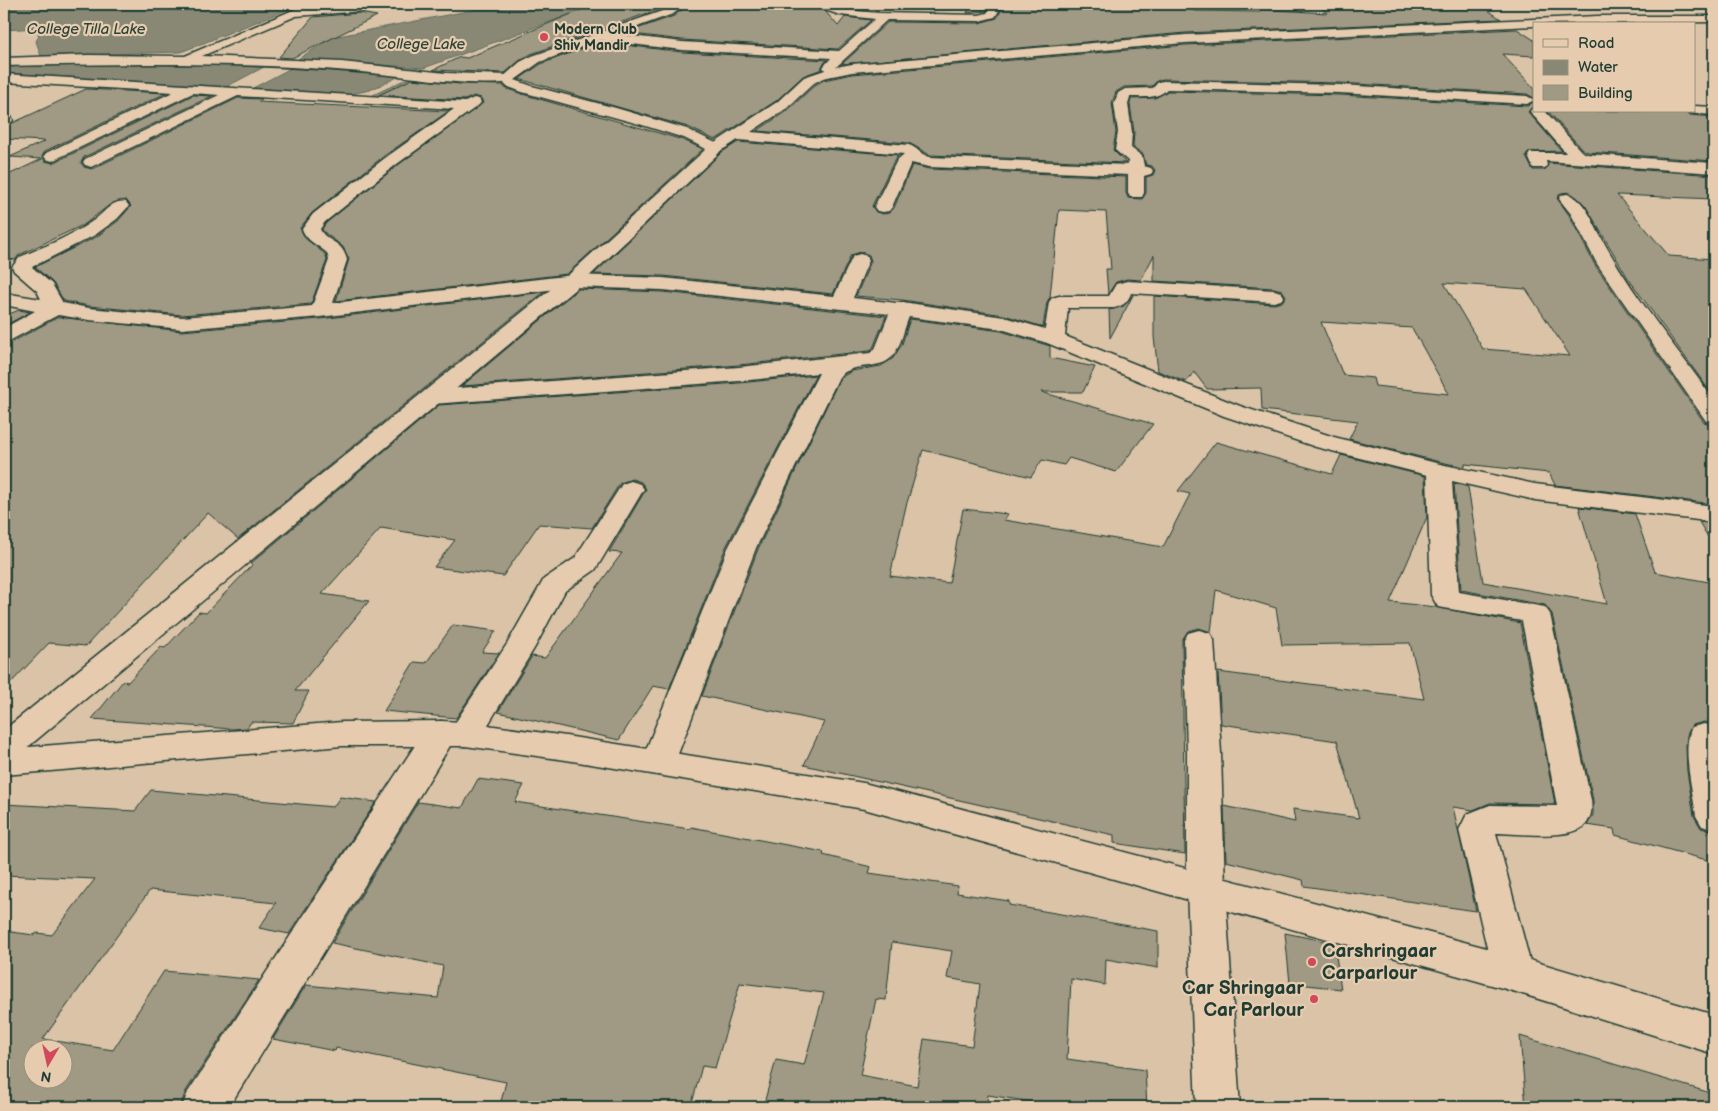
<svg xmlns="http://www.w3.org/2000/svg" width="1718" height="1111" font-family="'Balsamiq Sans',sans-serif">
<rect width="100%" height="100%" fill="#dac3a7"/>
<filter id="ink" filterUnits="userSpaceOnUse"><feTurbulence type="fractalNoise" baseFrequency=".02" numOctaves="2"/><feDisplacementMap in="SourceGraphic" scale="10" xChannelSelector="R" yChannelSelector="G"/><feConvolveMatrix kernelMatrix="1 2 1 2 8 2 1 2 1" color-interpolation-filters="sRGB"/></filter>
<g filter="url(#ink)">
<g fill="#888874" stroke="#5e6a5a">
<polygon points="4,4 301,4 181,52 41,56 36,41 39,36 36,28 4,30"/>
<polygon points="504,4 581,4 588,8 424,68 298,59 333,37"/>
<polygon points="189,63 264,67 226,87 4,73 4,65 10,64"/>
<polygon points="293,67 404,74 370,90 347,95 253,88"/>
<polygon points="408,78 488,87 462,102 371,96"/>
</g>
<g fill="#a09983" stroke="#1f3d34" fill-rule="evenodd">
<polygon points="595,4 668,6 531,54 519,61 505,73 433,70 460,57 467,58"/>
<polygon points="689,4 819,4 838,26 845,17 871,20 838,49 682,40 625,33 674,16"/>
<polygon points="971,4 990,4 986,11 967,13"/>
<polygon points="1005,4 1189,4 1191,10 1196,11 1260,12 1260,9 1327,13 1321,8 1352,8 1346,4 1479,4 1501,19 1185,33 842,64 888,22 979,23 997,18"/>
<polygon points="360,13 377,16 292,58 279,57 313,17"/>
<polygon points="1517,29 1534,40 1534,56 1502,54 1534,88 1534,98 1527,94 1340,83 1163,79 1157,81 1152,86 1124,87 1116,92 1112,103 1116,132 1113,150 1126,163 930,155 909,143 757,131 788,110 815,85 824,80 852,74 1185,45"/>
<polygon points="600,42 682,52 827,60 822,66 822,69 803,76 776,101 715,140 688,127 519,79 541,64"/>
<polygon points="412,79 460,84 503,85 505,88 522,94 683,140 703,149 567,274 336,301 349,259 343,247 324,232 322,229 326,223 398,165 483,103 481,98 474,96 465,100 379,95"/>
<polygon points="86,89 166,93 45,151 42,157 45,161 53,163 193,95 212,96 84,157 81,163 84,167 92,169 238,98 262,99 258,102 449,111 384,156 312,213 300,228 305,238 325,254 327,260 311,304 182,315 89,306 64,301 53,283 35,267 96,237 118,221 131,206 126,200 112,203 85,224 19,255 15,260 4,258 4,177 42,159 10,157 45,141 4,139 4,127"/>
<path d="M1168 91 1340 95 1527 106 1534 102V105L1528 112 1562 151 1528 152 1526 157 1533 170H1545L1548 163 1714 175V199L1617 195 1669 256 1714 259V397L1628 278 1585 205 1574 195 1568 192 1561 193 1557 198 1569 215 1595 265 1704 422 1714 425V504L1555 485 1549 473 1465 464V467L1440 462 1349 439 1358 421 1262 410 1261 388 1207 389 1194 372 1186 382 1158 371 1154 337V296L1274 304 1282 302 1286 296 1282 290 1274 288 1154 281V255L1141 280 1127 279 1116 282 1108 294 1106 269H1111L1106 212 1059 210 1050 297 1047 302 1043 327 1004 315 902 300 856 296 871 261 869 255 861 252 851 255 833 294 663 276 594 274 722 152 738 142 899 155 895 159 872 206 876 212 883 214 889 213 894 208 912 165 929 169 1126 177V193L1128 198 1142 199 1146 193V177L1153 175 1155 170 1152 166 1146 165 1143 154 1133 147 1134 132 1130 104 1131 99 1155 98ZM1444 283 1526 289 1570 356 1483 349ZM1321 322 1412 328 1449 394 1375 386 1373 378 1343 375Z"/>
<polygon points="1548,111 1686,111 1689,115 1714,117 1714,161 1588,152 1582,149"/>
<polygon points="578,289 663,292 886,316 873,348 869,351 739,365 462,386"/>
<polygon points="544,292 238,539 208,513 86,646 49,643 4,690 4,344 12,342 58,317 182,331 320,319"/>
<polygon points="1133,295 1128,305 1110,338 1109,310 1124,306"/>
<polygon points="19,310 30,312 4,326 4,316"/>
<polygon points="910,319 1001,331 1050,346 1050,358 1095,367 1083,392 1041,392 1153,424 1116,472 1069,458 1064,465 1042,460 1031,477 923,450 906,506 890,576 949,583 963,509 1008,514 1004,520 1163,547 1190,494 1178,491 1216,442 1332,474 1341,455 1425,476 1427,517 1390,602 1436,607 1520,623 1555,804 1490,803 1473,810 1453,807 1476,911 1304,886 1303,880 1226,861 1224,806 1295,822 1293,809 1359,818 1337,741 1221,724 1218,672 1424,699 1410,643 1282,645 1276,608 1216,590 1211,632 1199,628 1188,631 1182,640 1185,854 1114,843 1114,835 804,765 824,722 702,696 758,549 840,378 852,371 881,366 893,358 902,344"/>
<polygon points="816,375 726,547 669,689 653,686 619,740 498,712 532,656 545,658 622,553 609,552 646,489 641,482 632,479 620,483 592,528 539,524 503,576 434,567 455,540 381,528 322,594 369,601 295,691 309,691 293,723 251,722 247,728 232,729 92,719 123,681 128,682 161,647 165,648 199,612 206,613 253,564 250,564 439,405 739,383"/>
<polygon points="1454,483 1468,487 1483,582 1607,604 1579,507 1635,514 1655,572 1714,583 1714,724 1704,722 1692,725 1687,735 1686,746 1687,771 1694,816 1701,828 1714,832 1714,862 1615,835 1614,829 1587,825 1593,815 1593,800 1552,614 1545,605 1461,590"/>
<polygon points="1699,522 1714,524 1714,547"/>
<polygon points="453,625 496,631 482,652 499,653 456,718 384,711 414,662 426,663"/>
<path d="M478 779 524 785 515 802 690 829 691 827 824 852 823 855 871 867 869 873 958 886 957 893 1009 901V905L1158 931V968L1106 959 1105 985 1071 979 1067 1059 1145 1070 1147 1107H1064L988 1095 986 1107H763L776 1060 804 1065 824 993 740 983 715 1068 702 1066 691 1107H536L500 1105 506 1082 336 1048 335 1051 273 1039 306 985 438 998 443 966 332 943 418 802 462 808ZM892 942 952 951 947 978 980 984 972 1046 924 1039 917 1086 860 1075 876 999 886 1000Z"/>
<path d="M151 790 333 807 340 797 376 802 289 934 259 928 276 903 150 890 43 1039 113 1050 164 971 259 980 186 1091 180 1107H4V931L34 935 37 933 52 935 95 879 4 875V804L135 811ZM32 1048H62V1078H32Z"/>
<polygon points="1285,933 1334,943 1341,989 1290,983"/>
<polygon points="1520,1036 1714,1094 1714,1107 1526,1107"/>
</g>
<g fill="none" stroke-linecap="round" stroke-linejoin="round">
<g stroke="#1f3d34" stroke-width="3">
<g id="street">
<path d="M307 4H321L315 8 376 4H423L417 7 296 16 202 56 342 62 446 73 508 75 515 79C506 90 416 78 399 76 267 61 136 63 4 66V58L88 55 185 56Z"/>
<path d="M823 4H833L834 6 857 11 878 13 979 15 987 13 992 4H1003L995 17 979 21 887 20 836 67 852 64 1185 35 1597 16H1714V22L1534 24V26L1185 43 852 72 823 78 814 83 787 108 751 132 909 145C918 148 919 154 930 157L1128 165V161L1115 150 1118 132 1114 104 1118 93 1125 89 1153 88 1158 82 1163 81 1340 85 1527 96 1534 100 1527 104 1340 93 1167 89C1158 99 1144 97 1130 97L1128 104 1132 132 1131 148 1142 156 1144 166 1151 168 1153 171 1151 174 1144 176V193L1142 197H1130L1128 193V175L929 167 911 163 892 207 889 211 883 212 877 211 874 207 897 160 904 154 738 140C729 145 721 154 710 151L707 148 777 102 804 77 825 70 823 67 831 58 682 50 598 40 592 36 598 32 682 42 839 51 875 19 840 15 825 10Z"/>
<path d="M4 74 465 102 474 98 479 99 481 102 479 105 397 164 325 222 320 229C326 243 342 239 347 260L333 303 573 275 663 278 834 296 851 260 853 256 860 254 867 256 869 260 853 298 897 303 902 302 1004 317 1045 329 1049 302 1052 298 1059 296H1109L1116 284 1127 281 1274 290 1281 292 1284 296 1281 300 1274 302 1131 293C1128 302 1123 306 1114 308H1068L1065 336 1240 406 1334 437 1440 464 1535 484 1714 506V522L1535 500 1452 481 1459 592 1545 607 1550 614 1591 800C1592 808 1592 815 1587 823 1574 841 1517 833 1496 833L1533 973 1527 986 1513 991 1499 986 1493 973 1459 830 1467 814 1490 805 1557 806 1522 621 1438 607 1431 595 1427 475 1316 447 1224 416 1047 343 1001 329 909 317C904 328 901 347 892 357 879 371 854 361 839 377L756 548 675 762 670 771 658 775 646 771 641 762 728 548 819 373 739 381 432 404 424 402 421 397 424 392 432 390 739 367 870 353 875 349 889 314 663 290 573 287 320 317 182 329 89 320 58 315 11 340 4 342V328L35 311 4 305V293L41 299 37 291 14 271 12 267 20 257C45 246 72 236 94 220 105 213 112 199 126 202L129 206 117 219 95 235 32 267 52 284 63 303 89 308 182 317 312 306 329 260 327 253C317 244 307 242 302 229L313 214 385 158 454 109 238 96 91 167 85 165 83 162 85 159 219 95 193 93 52 161 46 159 44 156 46 153 173 92 4 82Z"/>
<polygon points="1694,106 1714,107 1714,115 1689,113 1688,111 1694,111"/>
<polygon points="1534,107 1534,111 1545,111 1581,151 1587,154 1714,163 1714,173 1546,161 1547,165 1545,168 1533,168 1528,156 1530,153 1566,153 1532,114 1530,111"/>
<polygon points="4,116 11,117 13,120 11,123 4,125"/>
<path d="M1567 194C1585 198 1593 223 1601 237 1632 295 1676 347 1714 400V423L1706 421 1597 264 1571 214 1559 199 1561 195Z"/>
<polygon points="631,481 640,484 644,489 599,564 595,570 565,591 535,647 477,743 465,746 453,741 229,1107 182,1107 188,1092 429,724 441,721 453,726 507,644 544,579 575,558 622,484"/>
<polygon points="1199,630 1210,633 1214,640 1221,753 1225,889 1240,1107 1196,1107 1187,889 1187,753 1184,640 1188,633"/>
<path d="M1704 724 1714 726V830L1702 826 1696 816C1693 792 1681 748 1692 727Z"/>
</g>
</g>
<g stroke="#1f3d34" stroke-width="3">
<polygon id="secondary" points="674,4 687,4 673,14 540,62 515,80 532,86 616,108 687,129 720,145 723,148 718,154 580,285 16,757 4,760 4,730 566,277 706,149 684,138 639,124 522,92 506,86 501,79 520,62 532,56 665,10"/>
</g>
<g stroke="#1f3d34" stroke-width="3">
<polygon id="primary" points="441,721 465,722 566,736 864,783 1513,955 1714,1015 1714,1054 1513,991 864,809 566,760 465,746 342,746 4,775 4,749 342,722"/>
</g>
<use href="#street" fill="#e6cbae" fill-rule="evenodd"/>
<use href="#secondary" fill="#e6cbae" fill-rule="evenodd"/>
<use href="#primary" fill="#e6cbae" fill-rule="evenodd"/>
</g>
</g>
<g fill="#d1495b" stroke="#e6cbae" stroke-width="2">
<circle cx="544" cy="37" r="5"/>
<circle cx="1312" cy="962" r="5"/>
<circle cx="1314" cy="999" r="5"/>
</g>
<g text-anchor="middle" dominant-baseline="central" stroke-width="4.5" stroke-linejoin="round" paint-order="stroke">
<g font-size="14" font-weight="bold" fill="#1f3d34" stroke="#e6cbae" text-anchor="start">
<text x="554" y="29">Modern Club<tspan x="554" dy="16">Shiv Mandir</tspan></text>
</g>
<g font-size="15" font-style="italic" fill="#2a443a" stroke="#e6cbae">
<text x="86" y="29">College Tilla Lake</text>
<text x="421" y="44">College Lake</text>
</g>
<g font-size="19" font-weight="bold" fill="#1f3d34" stroke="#e6cbae" text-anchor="start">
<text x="1322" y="951">Carshringaar<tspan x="1322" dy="22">Carparlour</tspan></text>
<text x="1304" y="988" text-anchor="end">Car Shringaar<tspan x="1304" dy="22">Car Parlour</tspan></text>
</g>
</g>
<rect width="1718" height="1111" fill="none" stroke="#e6cbae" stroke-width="20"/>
<rect x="10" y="10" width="1698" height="1091" fill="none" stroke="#1f3d34" stroke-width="2" filter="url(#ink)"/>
<rect x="1533" y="22" width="162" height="90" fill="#e6cbae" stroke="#96927d"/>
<rect x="1543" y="39" width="25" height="8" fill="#e6cbae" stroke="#96927d"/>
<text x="1578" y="48" font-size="15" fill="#1f3d34">Road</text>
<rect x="1543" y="60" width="25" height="15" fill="#888874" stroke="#96927d"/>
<text x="1578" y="72" font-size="15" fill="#1f3d34">Water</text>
<rect x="1543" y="85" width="25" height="15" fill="#a09983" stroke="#96927d"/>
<text x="1578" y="98" font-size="15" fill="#1f3d34">Building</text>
<g transform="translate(48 1064) rotate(189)"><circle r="24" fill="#e6cbae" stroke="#96927d"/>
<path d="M0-4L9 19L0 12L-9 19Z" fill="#d1495b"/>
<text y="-8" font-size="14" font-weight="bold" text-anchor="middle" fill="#1f3d34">N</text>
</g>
</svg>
